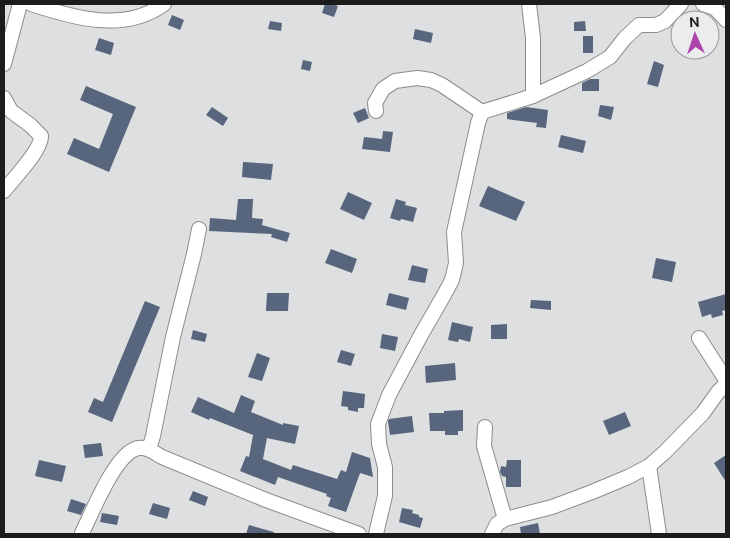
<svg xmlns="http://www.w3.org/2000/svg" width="730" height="538" font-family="'DM Sans',sans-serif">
<rect width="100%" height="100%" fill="#dedfe0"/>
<g fill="#57657d">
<polygon points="325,4 331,4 338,6 334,17 322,13"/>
<polygon points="172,15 184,20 180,30 168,25"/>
<polygon points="270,21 282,23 281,31 268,29"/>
<polygon points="585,21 586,31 574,31 574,22"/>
<polygon points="415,29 433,33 431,43 413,39"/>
<rect x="583" y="36" width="10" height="17"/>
<polygon points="99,38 114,43 111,55 95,50"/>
<polygon points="303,60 312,62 310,71 301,69"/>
<polygon points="654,61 664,65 658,87 647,84"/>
<polygon points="590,79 599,79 599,91 582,91 582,83"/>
<polygon points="86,86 136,107 109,172 67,154 74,138 99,149 113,114 80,100"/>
<polygon points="600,105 614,107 611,120 598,116"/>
<polygon points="212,107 228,118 223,126 206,115"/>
<polygon points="526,107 548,110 546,128 536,127 537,123 507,119 507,113"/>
<polygon points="365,108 369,118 358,123 353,113"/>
<polygon points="383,131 393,132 390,152 362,149 364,137 382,139"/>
<polygon points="561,135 586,141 583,153 558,147"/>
<polygon points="243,162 273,164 271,180 242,177"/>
<polygon points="488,186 525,202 516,221 479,206"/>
<polygon points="348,192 372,203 364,220 340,209"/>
<polygon points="238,199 253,199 252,218 263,219 262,225 290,233 287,242 271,237 272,234 209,231 210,218 236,220"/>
<polygon points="396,199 406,202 405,205 417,208 413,222 401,219 400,221 390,218"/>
<polygon points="331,249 357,259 352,273 325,263"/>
<polygon points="656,258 676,262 672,282 652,278"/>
<polygon points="412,265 428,269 425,283 408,280"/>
<polygon points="267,293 289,293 288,311 266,311"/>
<polygon points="389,293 409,298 406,310 386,305"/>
<polygon points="726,294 726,310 722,311 723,315 712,318 711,314 702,317 698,302"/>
<polygon points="531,300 551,301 551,310 530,308"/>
<polygon points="145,301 160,307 112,422 88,412 94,398 103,402"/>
<polygon points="452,322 473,327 470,342 459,339 458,342 448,340"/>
<polygon points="507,324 507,339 491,339 491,325"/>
<polygon points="193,330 207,334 205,342 191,339"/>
<polygon points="382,334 398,337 395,351 380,348"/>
<polygon points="341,350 355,354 351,366 337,362"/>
<polygon points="257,353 270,358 262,381 248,377"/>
<polygon points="455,363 456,380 426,383 425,366"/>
<polygon points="343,391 365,394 364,408 358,408 358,412 348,410 348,407 341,406"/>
<polygon points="241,395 255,401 251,412 283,425 283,423 299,426 295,444 267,438 263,459 291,470 293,465 337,479 341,470 346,472 352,452 370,458 373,477 360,473 346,512 328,506 331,498 326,496 327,494 278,477 275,485 240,471 246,456 249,457 253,435 210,418 209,420 191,412 198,397 234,413"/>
<polygon points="463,410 463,431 458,431 458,435 445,435 445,431 430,431 429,413 444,413 444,411"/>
<polygon points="625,412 631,426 609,435 603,421"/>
<polygon points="412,416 414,432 390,435 388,421 389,419"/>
<polygon points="101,443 103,456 85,458 83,445"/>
<polygon points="726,455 726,482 714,463"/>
<polygon points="39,460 66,466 62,482 35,476"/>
<polygon points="507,460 521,460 521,487 506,487 506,477 502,476 500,472 501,466 506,467"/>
<polygon points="193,491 208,497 205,506 189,500"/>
<polygon points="71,499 86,504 81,515 67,511"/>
<polygon points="153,503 170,508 167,519 149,514"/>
<polygon points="402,508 413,510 412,513 419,515 419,517 423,518 420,528 399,522"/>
<polygon points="102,513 119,516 117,525 100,522"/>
<polygon points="538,523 540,534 521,534 520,527"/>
<polygon points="249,525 274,532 273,534 246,534"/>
</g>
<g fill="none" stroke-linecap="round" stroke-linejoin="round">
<g stroke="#8c8c8d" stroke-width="16">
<g id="minor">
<path d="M31 4C74 18 124 33 164 4"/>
<polyline points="529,4 533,38 533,96"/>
<polyline points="703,4 715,8 726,20"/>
<polyline points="4,64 20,4"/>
<path d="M4 98 11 111 30 125 41 136C42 150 13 179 4 191"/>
<polyline points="376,111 375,103 383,89 395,81 417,78 431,80 442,85 482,112"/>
<polyline points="699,338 726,380"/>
<polyline points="485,427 484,446 505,519"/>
<polyline points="149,449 153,436 173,337 194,254 199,229"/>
<polyline points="649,466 659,534"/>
<path d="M82 533C92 513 113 460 133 450 143 444 153 452 162 457L266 500 359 534"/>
<polyline points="376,534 385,496 385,467 379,444 378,424 389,395 421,335 444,295 452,280 456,263 454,232 478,123 482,112 533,96 587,71 610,57 625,38 639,25 656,25 665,21 681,4"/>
<polyline points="492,534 497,524 505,519 552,507 592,492 628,477 649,466 665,452 703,413 718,392 724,386 726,385"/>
</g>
</g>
<use href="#minor" stroke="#fff" stroke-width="14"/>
</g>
<rect width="730" height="538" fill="none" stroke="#1c1c1c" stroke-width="10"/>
<g transform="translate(695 35) rotate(357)"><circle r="24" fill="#ebeced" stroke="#989999"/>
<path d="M0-4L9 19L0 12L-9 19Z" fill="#ac46ab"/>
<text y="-8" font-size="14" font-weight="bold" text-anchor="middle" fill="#1c1c1c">N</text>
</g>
</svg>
